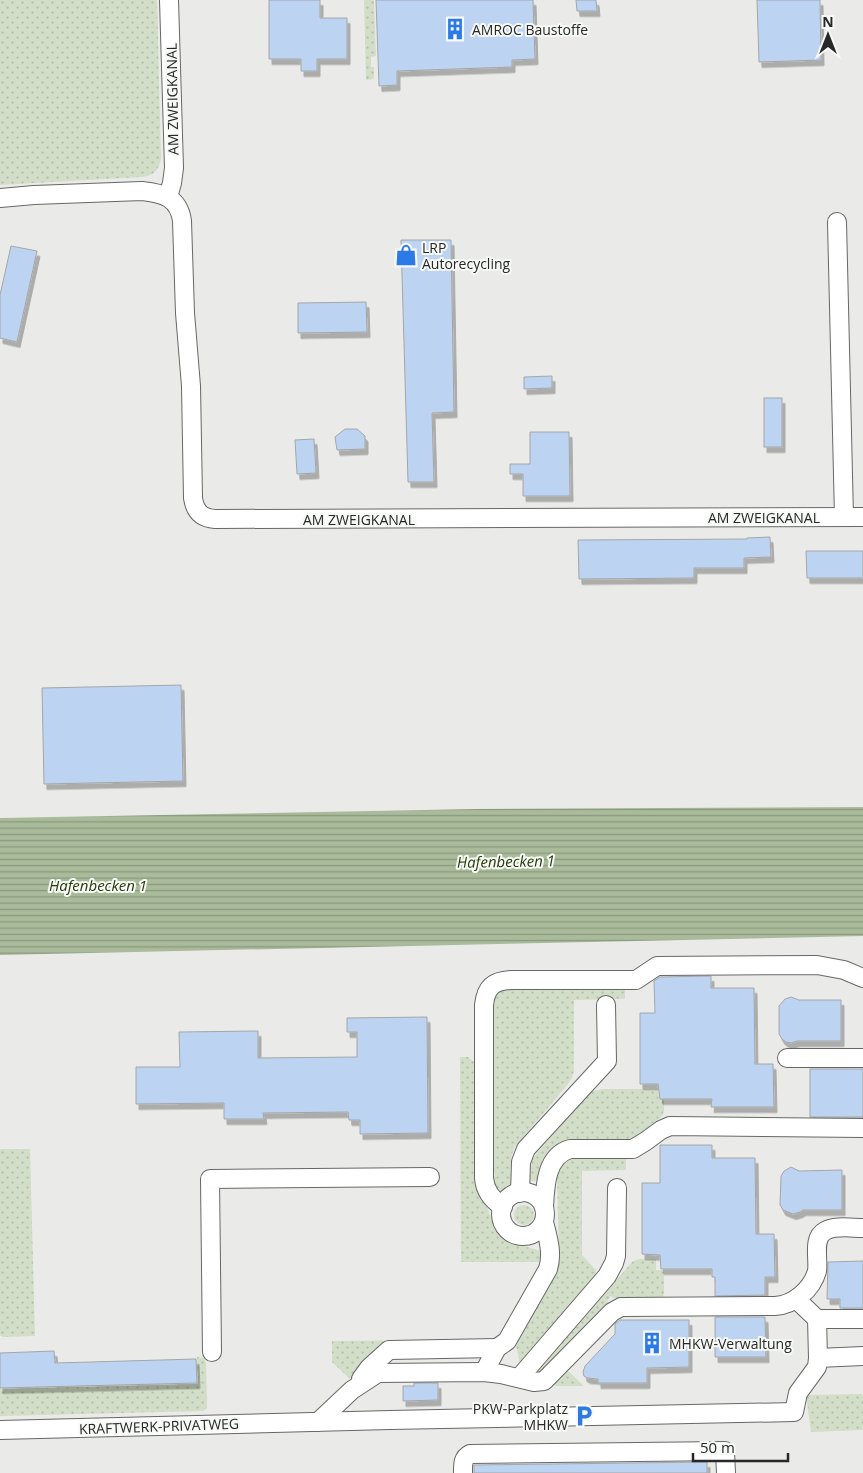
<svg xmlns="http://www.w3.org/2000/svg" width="863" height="1473" font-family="'Open Sans',sans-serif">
<defs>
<pattern id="grass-dots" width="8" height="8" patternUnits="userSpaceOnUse" patternTransform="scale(1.25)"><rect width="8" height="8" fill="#d2dec7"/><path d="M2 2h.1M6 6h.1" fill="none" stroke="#b4beab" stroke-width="1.8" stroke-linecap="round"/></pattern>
<pattern id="water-rules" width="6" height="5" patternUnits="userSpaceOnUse" patternTransform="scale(1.25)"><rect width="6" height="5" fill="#a9bb9a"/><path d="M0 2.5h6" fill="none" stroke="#8a987e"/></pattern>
<filter id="shadow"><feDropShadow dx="3" dy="5.5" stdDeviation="0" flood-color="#0004"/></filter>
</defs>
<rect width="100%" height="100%" fill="#eaebe8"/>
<g fill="url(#grass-dots)">
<path d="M0 0H157L161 159C159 170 153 176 142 177L0 185Z"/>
<polygon points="364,0 374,0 376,56 371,57 371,67 374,67 374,79 366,80"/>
<polygon points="625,986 625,999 574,1000 574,1071 572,1078 568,1084 514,1148 511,1158 510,1173 512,1174 510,1187 503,1192 496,1190 491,1177 495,1176 495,1174 491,1172 491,1006 495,994 503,988"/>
<path d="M460 1057H468L477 1064 479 1190 497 1230C508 1244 524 1245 540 1251L542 1252 543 1262H461Z"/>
<polygon points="603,1089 658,1089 659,1099 664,1099 664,1111 662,1116 634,1138 547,1157 536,1181 531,1181 530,1180 532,1159 588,1094 593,1091"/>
<polygon points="0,1149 30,1149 35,1336 3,1337 0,1335"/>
<polygon points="626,1156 626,1170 582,1171 582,1255 596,1270 596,1274 522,1359 523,1360 520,1364 516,1345 554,1277 557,1269 559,1251 557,1179 561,1166 569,1158"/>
<circle cx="524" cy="1215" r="10"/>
<polygon points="639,1259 656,1259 656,1270 664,1270 664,1293 663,1298 613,1298 611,1296 607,1301 613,1305 543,1374 534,1375 633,1261"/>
<polygon points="460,1340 382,1347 350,1379 332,1362 332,1341"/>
<polygon points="197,1357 204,1358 206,1364 207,1408 203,1411 0,1416 0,1389 198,1384"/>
<polygon points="567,1370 584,1386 555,1386 554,1383"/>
<polygon points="863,1394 863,1430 811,1432 806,1395"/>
</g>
<polygon fill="url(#water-rules)" points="863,807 863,936 0,955 0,818 476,809"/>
<g fill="#bdd3f2" stroke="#a4a6a8" filter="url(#shadow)">
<polygon points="269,0 320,0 320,18 347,18 347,59 317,59 317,71 301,71 301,59 269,59"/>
<polygon points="376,0 533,0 535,59 512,60 512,67 397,71 397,85 379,86"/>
<polygon points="576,0 596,0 597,11 577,11"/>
<polygon points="757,0 820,0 821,60 759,62"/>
<polygon points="401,240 451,240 454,412 432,413 434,482 408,482"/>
<polygon points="11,246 37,251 17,342 0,338 0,295"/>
<polygon points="366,302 367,332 298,333 298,303"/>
<polygon points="552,376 552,388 524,389 524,377"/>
<rect x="764" y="398" width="18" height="49"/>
<polygon points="345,429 357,429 365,436 365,449 337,450 335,437"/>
<polygon points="530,432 569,432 570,496 523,496 523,474 510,474 510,464 530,464"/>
<polygon points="314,439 316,473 297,474 295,440"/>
<polygon points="770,537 771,557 744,558 744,568 694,568 694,578 579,579 578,540 747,539 747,538"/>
<polygon points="806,551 863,551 863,578 807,578"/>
<polygon points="181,685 183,781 44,784 42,688"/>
<polygon points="711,976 711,988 754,988 755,1064 773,1064 774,1107 711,1107 712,1099 660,1099 658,1084 640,1084 640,1013 655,1013 654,981 660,977"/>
<polygon points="791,997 799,1000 841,1000 841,1041 797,1041 791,1043 786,1042 782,1039 779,1034 779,1006 785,999"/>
<polygon points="427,1017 428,1133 360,1134 360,1120 349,1120 348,1112 263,1113 264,1119 224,1119 224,1103 136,1104 136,1067 180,1067 179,1032 258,1031 258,1058 357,1057 357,1032 347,1032 347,1018"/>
<rect x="810" y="1069" width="53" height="48"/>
<polygon points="660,1145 712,1145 712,1158 755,1158 756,1234 774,1234 775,1277 765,1277 765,1295 715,1296 715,1277 712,1277 712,1269 661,1269 660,1255 642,1254 642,1183 660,1183"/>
<polygon points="791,1167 799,1171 842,1170 842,1210 803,1210 800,1212 793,1214 783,1210 780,1205 781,1176 784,1171"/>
<polygon points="863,1261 863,1308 840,1308 840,1299 827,1299 828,1262"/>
<polygon points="715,1317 765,1317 766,1357 715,1357"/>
<polygon points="620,1320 689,1320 689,1367 647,1368 647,1383 598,1383 598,1379 587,1378 584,1376 583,1372 585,1366 615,1334 615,1324"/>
<polygon points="54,1351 55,1363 196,1359 197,1383 0,1388 0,1353"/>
<polygon points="414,1383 438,1383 438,1400 403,1401 403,1386 414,1386"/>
<polygon points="707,1462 707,1473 474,1473 474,1465"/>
</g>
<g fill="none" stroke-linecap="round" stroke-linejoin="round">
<g stroke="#676865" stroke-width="20">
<g id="minor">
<polyline points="168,197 172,183 174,168 169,0"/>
<path d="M0 198 34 195 142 191C163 193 179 198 182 221L185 313 191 386 193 498C195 511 201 518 215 519L863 517"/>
<polyline points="837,222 844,517"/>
<polyline points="787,1058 863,1058"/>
<circle cx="523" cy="1214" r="22"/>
<polyline points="520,1193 521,1162 526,1149 607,1061 606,1005"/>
<path d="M503 1207C492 1200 485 1191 484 1178V1005C486 987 493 981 511 980H636L657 966 817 965 844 970 863 978"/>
<path d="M544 1207C545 1186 546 1156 570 1149H633L646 1141 661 1130 670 1126 863 1128"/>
<polyline points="796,1299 817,1319 818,1358"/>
<polyline points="817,1319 863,1319"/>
<polyline points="212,1352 210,1179 430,1177"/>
<path d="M484 1372 497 1348 507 1341 548 1269C553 1253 548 1238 544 1222"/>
<polyline points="519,1378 607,1276 614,1263 616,1256 617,1188"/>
<polyline points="361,1379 369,1368 389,1350 497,1348"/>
<path d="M318 1422 352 1390 378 1373 484 1372 501 1374 534 1382 544 1381 612 1312 621 1307 775 1306C794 1305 812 1289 817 1271 819 1259 812 1238 825 1231 835 1225 852 1228 863 1228"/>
<polyline points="0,1430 390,1420 794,1412 798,1393 817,1367 818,1358 863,1356"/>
<path d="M463 1473C463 1466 462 1458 470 1454L725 1451 726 1473"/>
</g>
</g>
<use href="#minor" stroke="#fff" stroke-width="18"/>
</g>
<defs>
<g id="building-bare" transform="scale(1.725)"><path d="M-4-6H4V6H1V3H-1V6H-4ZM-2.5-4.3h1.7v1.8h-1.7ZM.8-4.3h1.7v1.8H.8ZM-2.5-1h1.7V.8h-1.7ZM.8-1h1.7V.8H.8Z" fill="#2b7ae5" stroke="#f7f9f6" stroke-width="2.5" paint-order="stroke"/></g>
<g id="shop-bare" transform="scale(1.725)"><path d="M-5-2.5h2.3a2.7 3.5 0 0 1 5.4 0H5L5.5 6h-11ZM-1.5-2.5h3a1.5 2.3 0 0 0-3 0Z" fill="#2b7ae5" stroke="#f7f9f6" stroke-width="2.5" paint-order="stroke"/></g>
<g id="parking-bare" transform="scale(1.725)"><path d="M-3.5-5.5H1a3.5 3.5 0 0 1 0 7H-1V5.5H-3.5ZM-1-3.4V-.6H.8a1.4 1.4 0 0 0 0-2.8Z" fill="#2b7ae5" stroke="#f7f9f6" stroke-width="2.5" paint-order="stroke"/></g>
</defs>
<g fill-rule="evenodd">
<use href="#building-bare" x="455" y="29"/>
<use href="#shop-bare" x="406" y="255"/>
<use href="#building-bare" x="652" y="1343"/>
<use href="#parking-bare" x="584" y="1416"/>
</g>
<g text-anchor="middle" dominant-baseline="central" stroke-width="4" stroke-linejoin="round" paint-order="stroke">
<g font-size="14" fill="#272827" stroke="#f7f9f6" text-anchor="start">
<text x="472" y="29">AMROC Baustoffe</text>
<text x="422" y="247">LRP<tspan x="422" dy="16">Autorecycling</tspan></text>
<text x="669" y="1343">MHKW-Verwaltung</text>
<text x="568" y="1408" text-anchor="end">PKW-Parkplatz<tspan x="568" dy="16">MHKW</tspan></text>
</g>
<g font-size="14" fill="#272827" stroke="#f7f9f6">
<text transform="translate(172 99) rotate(-91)">AM ZWEIGKANAL</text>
<text x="764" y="517">AM ZWEIGKANAL</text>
<text x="359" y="519">AM ZWEIGKANAL</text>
<text transform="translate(159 1426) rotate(-2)">KRAFTWERK-PRIVATWEG</text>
</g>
<g font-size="15" font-style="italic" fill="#263b08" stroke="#f7f9f6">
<text transform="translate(506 861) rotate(-1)">Hafenbecken 1</text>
<text x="98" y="885">Hafenbecken 1</text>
</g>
</g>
<g transform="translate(828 35)" stroke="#f7f9f6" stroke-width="4" paint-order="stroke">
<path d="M0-4L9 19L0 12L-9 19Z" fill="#272827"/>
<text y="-8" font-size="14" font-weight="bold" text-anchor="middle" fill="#272827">N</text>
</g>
<path d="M693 1453v8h95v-8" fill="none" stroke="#272827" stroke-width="2.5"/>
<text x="700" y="1453" font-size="15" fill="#272827" stroke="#f7f9f6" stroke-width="4" paint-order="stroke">50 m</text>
</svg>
